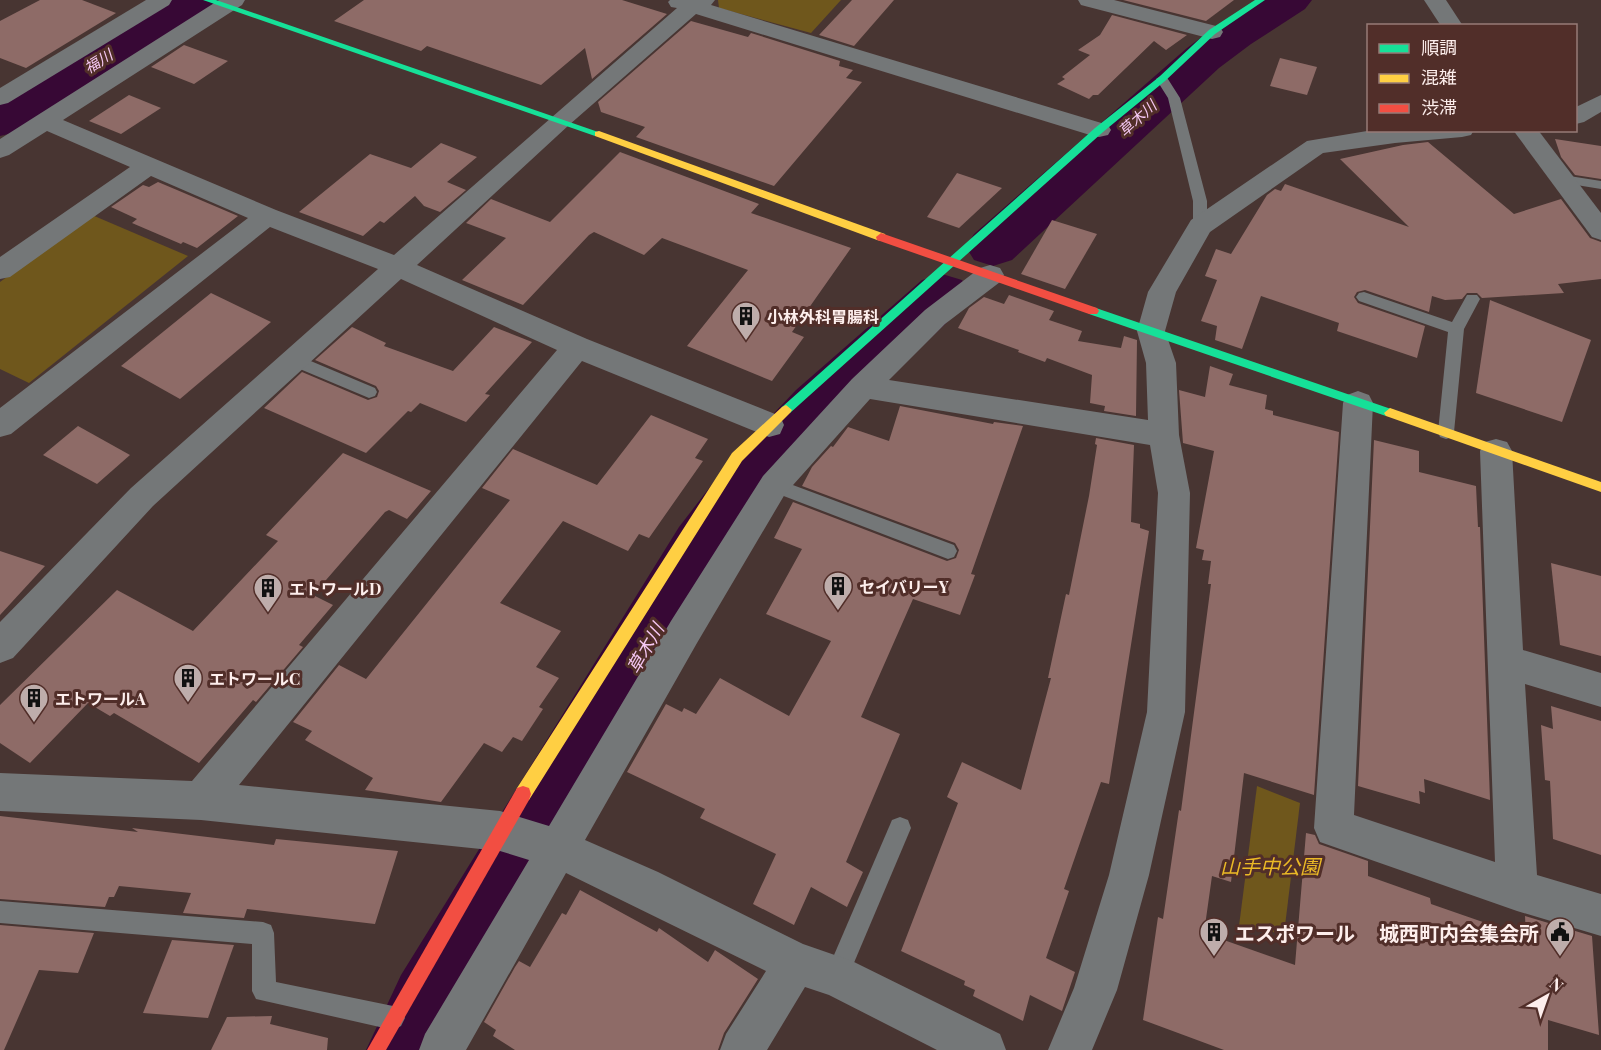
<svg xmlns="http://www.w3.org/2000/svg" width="1601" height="1050" font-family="'Playfair Display','Noto Sans JP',serif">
<rect width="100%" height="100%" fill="#483532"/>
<g fill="#6f571c">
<polygon points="718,0 841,0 811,33 719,8"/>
<polygon points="92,215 188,256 29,383 0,369 0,282"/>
<polygon points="1257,786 1300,803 1284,934 1239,926"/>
</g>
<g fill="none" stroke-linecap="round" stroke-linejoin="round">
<g fill="#370835" fill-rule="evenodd">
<polygon points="166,0 219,0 212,9 17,132 0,136 0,100"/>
<polygon points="1259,0 1312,0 1305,9 1251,44 1219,68 1012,260 993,266 974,260 966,247 974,234 1187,48 1219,24"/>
<polygon points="942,274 962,280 970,294 962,308 840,424 783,490 727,569 459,1050 366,1050 401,975 679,527 737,452 796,390 922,280"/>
</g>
</g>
<g fill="#8e6b67">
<polygon points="40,0 82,0 116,13 26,68 0,58 0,21"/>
<polygon points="364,0 622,0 667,14 592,79 585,48 541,85 427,46 421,51 334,21"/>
<polygon points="852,0 894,0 854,46 819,35"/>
<polygon points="1123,0 1234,0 1206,21"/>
<polygon points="1112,15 1187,35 1166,50 1154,41 1098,95 1093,95 1089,99 1057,84 1065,79 1062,77 1090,55 1078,50 1100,35"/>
<polygon points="691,21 748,37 751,33 840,61 839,66 853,70 846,78 862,82 774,186 636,137 645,127 601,112 598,102"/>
<polygon points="184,45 228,61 194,84 151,67"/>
<polygon points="1280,58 1317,67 1307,95 1270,86"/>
<polygon points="129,95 161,108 121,134 89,121"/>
<polygon points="1555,139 1601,146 1601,179 1575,175 1561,157"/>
<polygon points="1428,142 1514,214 1561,199 1590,238 1601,242 1601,279 1558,284 1564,293 1482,298 1477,293 1467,293 1462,299 1445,300 1432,296 1429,312 1365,290 1357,292 1354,297 1358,303 1425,326 1417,358 1337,331 1339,323 1261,296 1242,349 1215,340 1217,326 1201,321 1217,280 1205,276 1216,249 1231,254 1267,195 1275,189 1281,191 1285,184 1409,227 1340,159 1403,145"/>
<polygon points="441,143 477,157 447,182 466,190 440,212 424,206 415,196 384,223 380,221 363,236 299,212 370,154 411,168"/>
<polygon points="620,152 759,204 751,213 851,248 792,332 804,337 772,381 687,346 748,270 662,238 644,255 594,232 589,235 523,305 462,280 506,238 466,223 491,199 550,222"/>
<polygon points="957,173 1002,188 959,228 927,217"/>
<polygon points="158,182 177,190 238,216 197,248 183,242 181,244 132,223 137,219 111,207 143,185 149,187"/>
<polygon points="1052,220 1097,234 1065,289 1021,274"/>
<polygon points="211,293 271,322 180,399 121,366"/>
<polygon points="1009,295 1054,311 1049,320 1082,331 1078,341 1121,348 1124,336 1137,340 1136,416 1104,411 1105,406 1090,403 1092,375 1047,358 1045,362 1018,352 1019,350 958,328 969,308 984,297 1004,304"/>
<polygon points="1490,300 1591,340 1562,422 1476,393"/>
<polygon points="352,327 386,343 384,346 453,371 494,327 532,342 485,394 490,395 466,422 420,403 411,412 408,411 366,453 264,408 302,372 368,400 377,397 379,391 376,386 315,360"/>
<polygon points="1210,366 1233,374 1229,385 1267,395 1265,409 1273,411 1273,415 1339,432 1314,795 1244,773 1231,882 1212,876 1204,933 1295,965 1306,833 1315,835 1319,844 1368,861 1368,876 1430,898 1431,904 1526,937 1525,916 1592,936 1599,1035 1548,1020 1548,1050 1224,1050 1143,1020 1158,917 1163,919 1179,810 1181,811 1211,584 1208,584 1211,561 1202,560 1204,550 1196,548 1214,451 1183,443 1179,390 1205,397"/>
<polygon points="900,406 993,424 994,422 1023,426 971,574 975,575 960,615 913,599 861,717 900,734 846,862 863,872 847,907 811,887 794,925 753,904 776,854 700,818 705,809 627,772 666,704 682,712 684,708 696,714 720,678 789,716 831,641 766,614 802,549 774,538 793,502 947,561 956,558 959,550 955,543 802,486 812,467 831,446 833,447 848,427 889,441"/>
<polygon points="651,415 708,439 695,458 703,461 649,538 639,534 628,551 563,521 500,603 561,631 536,667 559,678 539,707 543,709 522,741 513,737 502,752 484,743 441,802 365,790 373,778 305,740 312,731 293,722 339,665 366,679 510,500 482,488 513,449 597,485"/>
<polygon points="78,426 130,455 97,484 43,455"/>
<polygon points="1096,438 1134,445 1131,522 1140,524 1140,528 1149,531 1109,784 1101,782 1064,889 1069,891 1046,958 1075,972 1062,1011 1030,995 1023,1021 973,996 975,990 964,985 965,981 901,951 958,803 947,797 962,762 1021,790 1051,678 1048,678 1066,594 1069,595 1089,496 1097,445 1095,444"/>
<polygon points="1374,440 1419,451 1419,472 1476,486 1478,527 1480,527 1490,800 1424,779 1425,793 1419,791 1420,804 1358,786"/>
<polygon points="343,453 431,491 407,519 389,510 385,512 313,595 333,605 299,645 303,647 256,702 253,700 199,763 114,713 110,716 88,703 30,763 0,743 0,705 117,590 193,631 278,541 266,535"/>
<polygon points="0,551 45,566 0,615"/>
<polygon points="1551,563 1601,576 1601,656 1560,645"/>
<polygon points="1551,706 1601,721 1601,855 1553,839 1550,781 1545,780 1541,725 1553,729"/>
<polygon points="0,816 138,832 132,828 274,845 276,839 398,851 375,924 247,909 244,918 183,913 191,893 119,886 114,897 109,897 105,907 0,899"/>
<polygon points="580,890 657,932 659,928 708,962 715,950 758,979 724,1033 718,1050 515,1050 493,1036 496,1030 484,1022 515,967 519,961 530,967 562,913 566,915"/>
<polygon points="0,925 94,933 78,973 39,970 4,1050 0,1050"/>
<polygon points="172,940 234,945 208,1018 143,1013"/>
<polygon points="272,1016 270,1024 328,1038 327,1050 211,1050 227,1017"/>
</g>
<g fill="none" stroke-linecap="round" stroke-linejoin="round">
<g fill="#747778" fill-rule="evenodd">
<polygon points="1162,75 1166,76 1180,98 1207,201 1207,226 1200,231 1193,226 1193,201 1168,98 1156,79"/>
<polygon points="1563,175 1601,181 1601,189 1558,182 1556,179"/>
<polygon points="1364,292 1452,322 1467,295 1477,295 1480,299 1464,329 1454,432 1452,437 1446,439 1440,437 1438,432 1448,332 1359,301 1356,297 1359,293"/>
<polygon points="294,354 375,388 377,392 375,396 369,398 288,364 286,360 288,356"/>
<polygon points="774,478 954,545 957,551 954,557 948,559 768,490 765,485 768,480"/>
<polygon points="900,817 908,820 911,828 845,984 837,988 829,984 825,976 892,820"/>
<polygon points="0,901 263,922 271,925 274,933 276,982 393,1006 401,1010 405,1018 401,1026 393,1030 256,999 252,991 252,944 0,923"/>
</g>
<g fill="#747778" fill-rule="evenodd">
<polygon points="146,0 172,0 169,5 8,103 0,105 0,88"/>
<polygon points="219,0 245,0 242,5 63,120 276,210 394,255 677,8 671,7 668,2 670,0 715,0 711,5 1108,125 1111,130 1108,135 1099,137 1090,135 696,14 569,125 417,265 587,339 780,416 784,425 780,434 769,437 582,361 239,785 500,811 549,826 671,621 763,476 852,379 925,310 980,268 990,265 1000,268 1004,275 1000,282 945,324 889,380 1148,420 1146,363 1137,331 1148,292 1191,220 1307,141 1373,130 1474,130 1471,135 1462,137 1395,143 1323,153 1210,232 1176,292 1165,331 1176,363 1179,435 1190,493 1185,712 1149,875 1117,990 1092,1050 1048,1050 1074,988 1109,875 1147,712 1158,493 1150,445 870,399 785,494 697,643 585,840 658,872 803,944 852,961 1000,1034 1006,1050 937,1050 829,995 805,987 767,1050 720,1050 726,1034 766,971 566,873 466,1050 419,1050 425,1034 529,860 500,851 201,820 0,811 0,773 192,781 557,350 401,279 153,506 13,658 0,663 0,622 131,488 378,269 270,227 11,434 0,437 0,408 248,218 151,176 10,277 0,279 0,257 130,167 47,131 9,155 0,158 0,139"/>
<polygon points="1078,0 1114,0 1220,27 1223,32 1220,37 1212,39 1081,5"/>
<polygon points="1424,0 1446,0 1463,26 1441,26"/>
<polygon points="1601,95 1601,112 1584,122 1576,124 1576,107"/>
<polygon points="1513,130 1538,130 1601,213 1601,240 1592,237"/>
<polygon points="1358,391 1369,395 1373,403 1354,815 1495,862 1480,451 1485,442 1496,439 1507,442 1512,451 1523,650 1601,673 1601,707 1525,684 1537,875 1601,894 1601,936 1517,911 1320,842 1314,828 1343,403 1347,395"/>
</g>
<g fill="#16e098" fill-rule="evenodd">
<polygon points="203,0 216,0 604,134 603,136 595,136"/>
<polygon points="1255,0 1265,0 1215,34 1165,81 1103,132 790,413 782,413 780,410 782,407 1095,128 1159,77 1209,30"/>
<polygon points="1093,307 1394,410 1396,413 1394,416 1386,416 1089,314 1087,311 1089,308"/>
</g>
<g fill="#ffcf43" fill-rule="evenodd">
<polygon points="599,131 885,234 886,237 881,241 877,240 595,136 595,132"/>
<polygon points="786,405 792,410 790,413 742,461 529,800 523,802 517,800 515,794 517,788 732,453 782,407"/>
<polygon points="1390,408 1601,482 1601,492 1386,416 1384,413"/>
</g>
<g fill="#f24e42" fill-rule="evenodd">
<polygon points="881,233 1097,308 1099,311 1097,314 1089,314 877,240 876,237"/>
<polygon points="523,786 529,788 531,794 529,800 386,1050 367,1050 517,788"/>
</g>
</g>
<defs>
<g id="building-pin" transform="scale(1.5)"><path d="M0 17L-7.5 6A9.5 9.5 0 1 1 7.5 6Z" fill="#beadab" stroke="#512e29"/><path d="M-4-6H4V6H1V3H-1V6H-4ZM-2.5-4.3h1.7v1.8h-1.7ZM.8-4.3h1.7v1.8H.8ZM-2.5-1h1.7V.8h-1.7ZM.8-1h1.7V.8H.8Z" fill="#111"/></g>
<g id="civic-pin" transform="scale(1.5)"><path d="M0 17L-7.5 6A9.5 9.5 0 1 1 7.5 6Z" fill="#beadab" stroke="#512e29"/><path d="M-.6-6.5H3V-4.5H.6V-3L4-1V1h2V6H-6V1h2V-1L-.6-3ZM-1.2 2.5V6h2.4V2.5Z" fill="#111"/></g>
</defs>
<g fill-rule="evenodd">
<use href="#building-pin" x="746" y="316"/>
<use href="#building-pin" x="838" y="586"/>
<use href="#building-pin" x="268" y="588"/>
<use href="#building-pin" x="188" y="678"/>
<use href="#building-pin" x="34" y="698"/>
<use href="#building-pin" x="1214" y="932"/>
<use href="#civic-pin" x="1560" y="932"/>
</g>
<g text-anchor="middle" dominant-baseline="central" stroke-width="6" stroke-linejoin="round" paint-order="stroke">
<g font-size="15" font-style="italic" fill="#f6c8f4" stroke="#512e29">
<text transform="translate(98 61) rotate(-32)">福川</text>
<text transform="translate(1137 118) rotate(-42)">草木川</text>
</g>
<g font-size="16" font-weight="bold" fill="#fdeeec" stroke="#512e29" text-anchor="start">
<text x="767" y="316">小林外科胃腸科</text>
<text x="859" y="586">セイバリーY</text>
<text x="289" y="588">エトワールD</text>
<text x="209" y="678">エトワールC</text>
<text x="55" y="698">エトワールA</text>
</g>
<g font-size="18" font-style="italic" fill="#f6c8f4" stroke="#512e29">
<text transform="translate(645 648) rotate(-60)">草木川</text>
</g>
<g font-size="20" font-style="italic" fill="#ebb926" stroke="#512e29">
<text x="1270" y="865">山手中公園</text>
</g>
<g font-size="20" font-weight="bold" fill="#fdeeec" stroke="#512e29" text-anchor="start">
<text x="1235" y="932">エスポワール</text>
<text x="1539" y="932" text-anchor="end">城西町内会集会所</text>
</g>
</g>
<rect x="1367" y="24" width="210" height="108" fill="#512e29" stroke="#967b77" stroke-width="1.5"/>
<rect x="1379" y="44" width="30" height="9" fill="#16e098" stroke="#967b77" stroke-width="1.5"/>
<text x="1421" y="54" font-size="18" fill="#fdeeec">順調</text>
<rect x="1379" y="74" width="30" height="9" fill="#ffcf43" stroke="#967b77" stroke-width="1.5"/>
<text x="1421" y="84" font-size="18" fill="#fdeeec">混雑</text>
<rect x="1379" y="104" width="30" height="9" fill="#f24e42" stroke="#967b77" stroke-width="1.5"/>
<text x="1421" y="114" font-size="18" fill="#fdeeec">渋滞</text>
<g transform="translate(1547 996) rotate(40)" stroke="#512e29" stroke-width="4.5" paint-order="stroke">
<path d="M0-4.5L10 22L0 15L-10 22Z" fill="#fdeeec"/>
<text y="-9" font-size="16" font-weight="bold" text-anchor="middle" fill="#fdeeec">N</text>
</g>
</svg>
